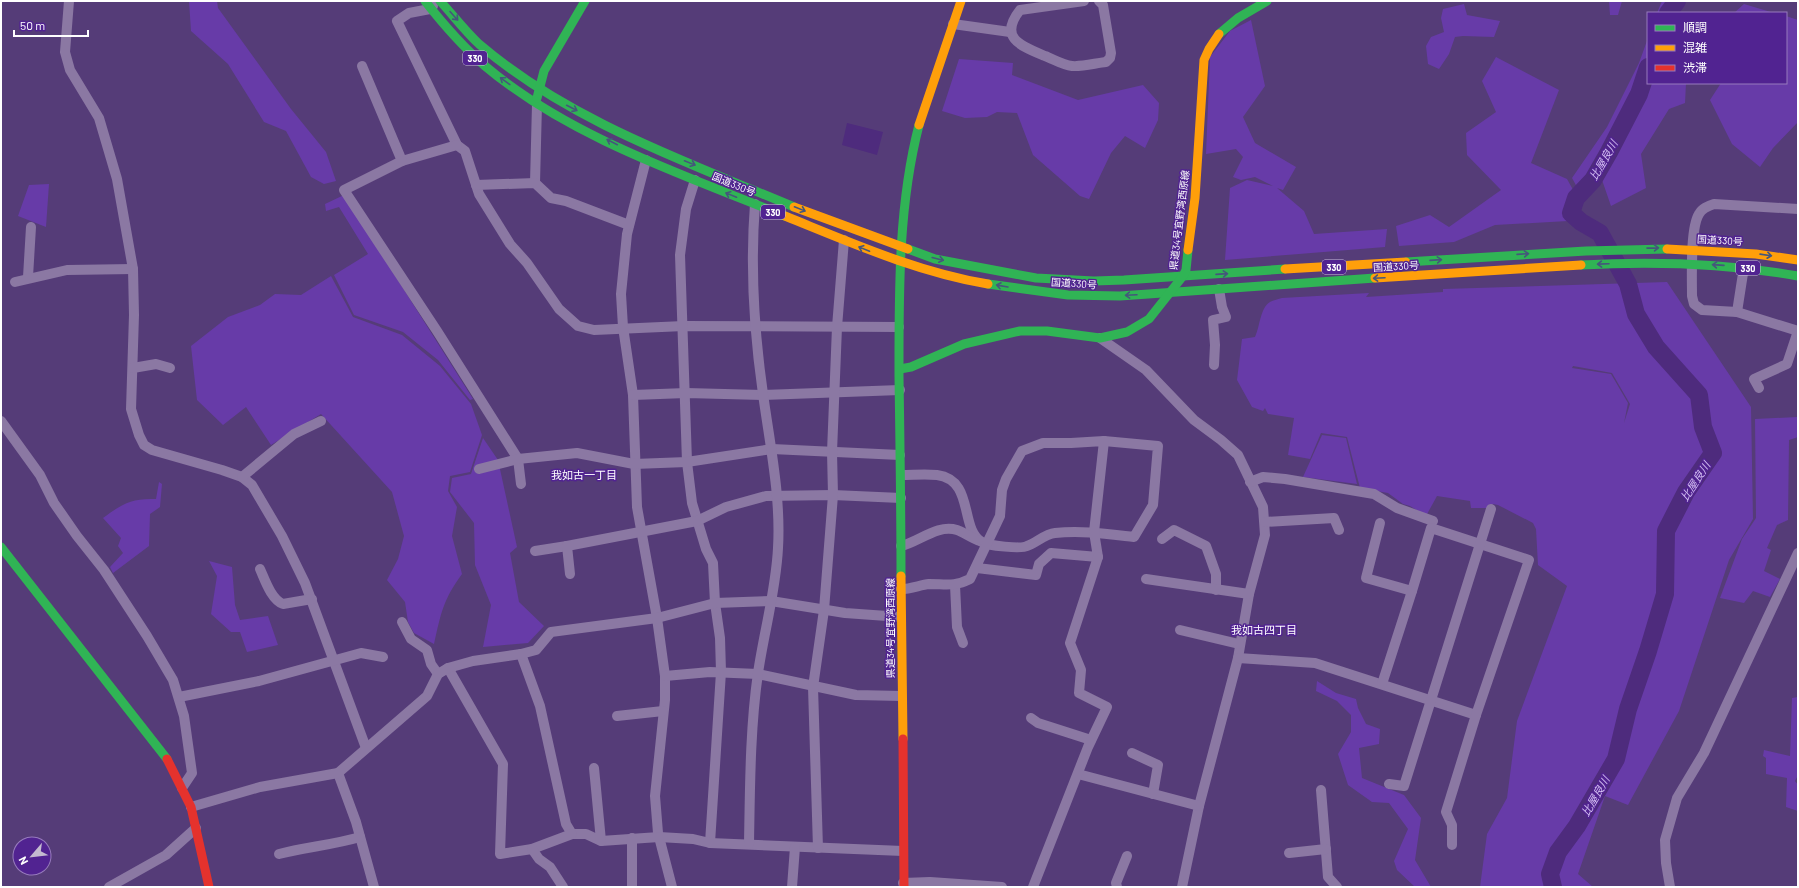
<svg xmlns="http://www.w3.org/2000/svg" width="1799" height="888" font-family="Barlow,'Noto Sans JP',sans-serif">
<rect width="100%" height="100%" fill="#553c78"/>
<g fill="#673ba8" fill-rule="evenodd">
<polygon points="189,1 217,1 218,8 291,109 326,152 336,181 324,184 311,177 286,131 264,122 228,64 191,31"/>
<polygon points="1609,1 1622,1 1618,15 1610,15"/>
<polygon points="1662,1 1686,1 1674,13 1657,13"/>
<polygon points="1464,4 1467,15 1500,21 1494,37 1463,36 1455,37 1449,54 1439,69 1428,64 1426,46 1431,37 1444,32 1441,18 1443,9"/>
<polygon points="1744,4 1774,13 1734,13"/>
<polygon points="1786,16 1798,20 1798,122 1773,148 1760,167 1732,144 1710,100 1721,83 1786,83"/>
<polygon points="1251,20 1265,86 1243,117 1255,143 1296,167 1283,190 1277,188 1304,211 1314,234 1387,229 1385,247 1225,260 1230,188 1247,180 1273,186 1255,177 1241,180 1233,177 1243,157 1236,149 1206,154 1210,57 1230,31"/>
<polygon points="1648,38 1648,83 1686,83 1685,103 1669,109 1641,154 1646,188 1611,206 1602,180 1582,196 1572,178 1607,127 1639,63"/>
<polygon points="1496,57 1559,90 1531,163 1567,179 1581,204 1568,221 1495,225 1454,242 1399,246 1396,226 1430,215 1449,227 1501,190 1467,155 1466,133 1496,112 1482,81"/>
<polygon points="959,59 1013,63 1012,75 1078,100 1143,85 1159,103 1158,120 1145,148 1125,136 1111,153 1089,199 1080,196 1033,155 1017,113 997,112 987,117 965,118 942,111"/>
<polygon points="49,184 46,227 18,216 29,185"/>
<polygon points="344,195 473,399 470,400 438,360 403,332 354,315 334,275 368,254 339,207 326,211 325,204"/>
<path d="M331 276 353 317 402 335 440 366 471 404 482 435 470 472 450 476 448 491 457 507 452 536 462 574C443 600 441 613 434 644L414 633 408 622 405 602 387 580 398 559 404 536 392 492 321 414 271 445 246 407 223 425 197 400 191 346 228 317 260 305 275 294 301 295Z"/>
<path d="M1667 282 1751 407 1753 519 1729 560 1679 711 1628 805 1605 796 1578 874 1593 887H1480L1487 834 1507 798 1517 721 1567 586 1538 565 1536 529 1533 523 1498 505 1493 504 1488 508H1471L1470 501 1437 496 1426 516 1410 506 1403 504 1388 493 1360 488 1347 437 1321 433 1310 459 1288 455 1294 418 1268 414 1265 408 1263 411 1252 407 1237 380 1242 339 1255 337C1260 327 1260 308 1270 302 1273 300 1279 299 1282 298L1369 293 1366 297 1443 292V289ZM1573 366 1612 373 1630 404 1624 423 1628 403 1611 374 1572 368Z"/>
<polygon points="1798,417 1798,437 1789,440 1788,520 1777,525 1767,548 1771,550 1764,571 1780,579 1770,597 1753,591 1744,603 1720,598 1742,539 1756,518 1755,419"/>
<polygon points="1322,435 1346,438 1357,484 1303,477"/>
<polygon points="483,438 498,460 517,547 510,553 519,602 544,626 528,643 483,647 491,605 475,565 474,523 450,492 452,478 471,474"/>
<path d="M159 482 162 484 160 507 150 514 149 546 113 573 110 567 123 553 118 546 121 538 103 518C122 504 131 498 156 499Z"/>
<polygon points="209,561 232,567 235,605 240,620 268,616 278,645 247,652 240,632 231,632 211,614 217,576"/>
<polygon points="1317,681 1336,693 1356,699 1358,708 1366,724 1380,729 1379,744 1359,748 1362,778 1404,795 1421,818 1415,860 1431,887 1415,887 1397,870 1394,861 1408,829 1389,803 1372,802 1348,785 1338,754 1351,732 1351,715 1337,701 1316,691"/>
<polygon points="1798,697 1798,775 1795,781 1798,785 1798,811 1786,807 1787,778 1766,774 1766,758 1763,756 1764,750 1790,756 1792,698"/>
</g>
<polygon fill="#4e2b7d" points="847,123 883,132 877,155 842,145"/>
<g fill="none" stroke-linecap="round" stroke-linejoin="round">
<g stroke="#4e2b7d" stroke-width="18">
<polyline points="1668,13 1677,1"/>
<polyline points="1553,887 1550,874 1558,852 1577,826 1616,759 1628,709 1648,651 1665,594 1666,531 1686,492 1713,453 1703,427 1699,395 1656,347 1636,314 1628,284 1600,233 1581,222 1571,213 1576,198 1593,180 1609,152 1639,94 1648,67"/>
</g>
<g stroke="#8b78a3" stroke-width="10">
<polyline points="69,1 65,52 70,70 99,118 117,179 133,269 134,315 131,409 139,435 144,445 152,450 222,470 242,477 252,485 282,536 305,583 366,748"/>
<path d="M1084 1 1020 10C998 38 1021 46 1045 56 1053 59 1063 65 1072 66 1082 67 1096 63 1106 62L1110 58 1111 53 1103 5 1099 1"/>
<polyline points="433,6 430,9 409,13 397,21 457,145 465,151 479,194 510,244 527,263 559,309 578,326 594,330 684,326 899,327"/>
<polyline points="953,24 1010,32"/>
<polyline points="362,66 402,161 457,145"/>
<polyline points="646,160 627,234 621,294 623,327 633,395 637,507 657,618 665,676 665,700 655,796 658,833 672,887"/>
<polyline points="402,161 344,190 437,331 518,459 521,484"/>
<polyline points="695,180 686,209 680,255 687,462 692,503 706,549 713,563 715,603 720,638 721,672 710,843"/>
<polyline points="535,183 537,104"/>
<polyline points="476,185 535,183 551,198 566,201 629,225"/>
<path d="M1798 209 1714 204C1708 206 1702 208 1699 214 1690 228 1692 277 1692 296L1694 304 1702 310 1737 312 1798 331"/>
<polyline points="28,277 31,227"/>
<polyline points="15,282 67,270 133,269"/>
<polyline points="1737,312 1744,267"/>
<polyline points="1100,338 1146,370 1194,420 1221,440 1238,455 1263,507 1265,535 1249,594 1238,658 1199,806 1182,887"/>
<polyline points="1214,365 1215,345 1213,320 1226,317 1222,307 1219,289"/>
<polyline points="133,368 156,364 170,368"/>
<polyline points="1759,388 1754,379 1787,364 1798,331"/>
<polyline points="633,395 686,393 763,395 900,390"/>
<polyline points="1,421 40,475 54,503 77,536 104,570 147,636 173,680 184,716 192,773 182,788"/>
<polyline points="479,469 518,459 577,453 634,464 687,462 772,449 900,455"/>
<path d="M901 475C913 475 925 474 937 475 975 480 959 529 982 542 988 546 1022 549 1027 546 1036 543 1045 534 1055 533 1081 530 1108 534 1134 537L1153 505 1158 446 1104 441"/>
<polyline points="242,477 294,434 321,421"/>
<polyline points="1250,482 1263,477 1285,479 1374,494 1397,508 1433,521"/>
<polyline points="1265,522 1334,518 1339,530"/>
<polyline points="1380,523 1366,578 1412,591"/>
<polyline points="1162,539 1174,530 1206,546 1216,574 1216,590"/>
<path d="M901 546C919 542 937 524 957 530 963 532 973 539 980 541"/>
<polyline points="535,551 567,546"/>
<path d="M260 569C265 580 271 599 283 604L312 599"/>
<polyline points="570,574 567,546 697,521 726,507 766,496 833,495 901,498"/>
<polyline points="1146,579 1249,594"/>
<polyline points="955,585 957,627 963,643"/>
<path d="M901 589C911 589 920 585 929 584 946 584 954 587 970 579L1000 516 1002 490 1006 479 1022 451 1043 443H1071L1104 441 1094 532 1098 557 1051 553 1039 564 1036 575 977 568"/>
<polyline points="402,622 411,639 427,650 431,664 438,674"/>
<polyline points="1180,630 1239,644"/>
<polyline points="521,654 540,706 566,824 572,834 586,834 601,841 659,837 693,839 710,843 903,851"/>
<polyline points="1238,658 1315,663 1476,715"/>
<polyline points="448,668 503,764 500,854 532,849 572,834"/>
<polyline points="665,676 710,672 758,674 856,695 901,696"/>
<polyline points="1382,684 1412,591 1431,528 1529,560 1476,715 1446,812 1452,825 1452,845"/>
<polyline points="179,697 259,681 361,653 383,657"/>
<polyline points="617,716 663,711"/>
<polyline points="1031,718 1038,723 1091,740"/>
<polyline points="1132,753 1158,765 1153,794"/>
<polyline points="594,768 601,841"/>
<polyline points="338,773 356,822 374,887"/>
<polyline points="1078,774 1199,806"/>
<polyline points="1389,784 1404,786 1491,509"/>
<polyline points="1321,790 1328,877 1337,887"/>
<polyline points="191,807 260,787 338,773 427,696 438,674 448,668 473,661 521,654 536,650 551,632 657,618 715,603 771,601 845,613 901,617"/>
<polyline points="632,838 632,887"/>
<path d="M749 844C750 787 750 729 758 673 764 632 776 590 778 548 781 497 770 445 763 394 754 331 750 268 755 204"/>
<polyline points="818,848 813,687 824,610 833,495 832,452 837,327 844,240"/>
<polyline points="532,849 539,859 550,867 563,887"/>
<polyline points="1289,853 1326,849"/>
<path d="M279 854C306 847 333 845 360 837"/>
<polyline points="903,883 930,882 1002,887"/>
<polyline points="109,887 166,855 196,828"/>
<polyline points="792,887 795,847"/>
<polyline points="1033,887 1088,747 1107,707 1079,693 1081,670 1070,643 1098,557"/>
<polyline points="1117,887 1116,883 1127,856"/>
<polyline points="1670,887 1666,863 1665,840 1677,798 1704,753 1798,553"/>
</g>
<g stroke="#30b455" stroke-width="9">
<path d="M425 1C443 24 462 46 485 66 569 137 684 175 785 216"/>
<path d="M440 1C453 15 465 31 479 44 569 121 685 161 794 207"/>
<polyline points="1219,34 1238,18 1267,1"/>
<polyline points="537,98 544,71 585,1"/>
<polyline points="908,249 935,259 1036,278 1094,281 1124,280 1285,269"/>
<polyline points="1406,262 1586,251 1667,249"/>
<path d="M1581 265C1654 261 1726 263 1798 276"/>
<polyline points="988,284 1068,295 1120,296 1375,278"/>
<polyline points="900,369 911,367 964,344 1020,331 1047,331 1100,338 1127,332 1149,319 1183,276 1186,270 1188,250"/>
<polyline points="1,547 167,759"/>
<path d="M901 576C901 509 900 443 899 376 899 292 898 206 919 125"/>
</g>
<g stroke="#ff9f0a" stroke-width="9">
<polyline points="919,125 961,1"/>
<polyline points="794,207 908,249"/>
<path d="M785 216C852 243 917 272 988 284"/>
<polyline points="1667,249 1756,254 1798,260"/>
<polyline points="1188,250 1195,198 1204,60 1209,49 1219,34"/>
<polyline points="1285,269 1406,262"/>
<polyline points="1375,278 1581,265"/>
<polyline points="901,576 903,739"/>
</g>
<g stroke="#e5322d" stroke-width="9">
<polyline points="903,739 904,887"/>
<polyline points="167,759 191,807 209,887"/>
</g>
</g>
<defs><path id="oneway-shaft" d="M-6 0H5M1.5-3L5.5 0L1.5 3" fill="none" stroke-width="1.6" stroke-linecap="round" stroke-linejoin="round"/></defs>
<g stroke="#45567c">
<use href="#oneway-shaft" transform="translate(454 16) rotate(48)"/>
<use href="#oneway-shaft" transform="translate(505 81) rotate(-144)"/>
<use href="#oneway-shaft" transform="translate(572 108) rotate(27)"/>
<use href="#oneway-shaft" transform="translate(612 142) rotate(-153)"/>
<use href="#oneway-shaft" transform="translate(690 163) rotate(22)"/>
<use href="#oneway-shaft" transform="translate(731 195) rotate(-158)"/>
<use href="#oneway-shaft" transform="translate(800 209) rotate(22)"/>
<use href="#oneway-shaft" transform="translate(1653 248) rotate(-1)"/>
<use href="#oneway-shaft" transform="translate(864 249) rotate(-158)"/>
<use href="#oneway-shaft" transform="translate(1523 254) rotate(-4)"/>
<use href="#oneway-shaft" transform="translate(1766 255) rotate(8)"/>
<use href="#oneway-shaft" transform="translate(938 259) rotate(14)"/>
<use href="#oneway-shaft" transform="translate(1436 260) rotate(-4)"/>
<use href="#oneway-shaft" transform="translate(1603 264) rotate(178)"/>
<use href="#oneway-shaft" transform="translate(1718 265) rotate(-176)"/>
<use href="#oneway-shaft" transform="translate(1222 274) rotate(-4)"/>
<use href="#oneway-shaft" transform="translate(1379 278) rotate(177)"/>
<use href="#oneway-shaft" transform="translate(1002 286) rotate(-170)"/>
<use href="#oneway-shaft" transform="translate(1131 295) rotate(177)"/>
</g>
<g text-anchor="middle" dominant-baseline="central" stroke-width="3" stroke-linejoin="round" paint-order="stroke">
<g fill="#512391" stroke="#cbbdde" stroke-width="1">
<rect x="463" y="51" width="24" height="14" rx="3"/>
<rect x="761" y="205" width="24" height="14" rx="3"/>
<rect x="1322" y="260" width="24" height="14" rx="3"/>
<rect x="1736" y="261" width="24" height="14" rx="3"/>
</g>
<g font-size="9" font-weight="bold" fill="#fff">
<text x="475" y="58">330</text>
<text x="773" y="212">330</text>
<text x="1334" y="267">330</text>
<text x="1748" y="268">330</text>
</g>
<g font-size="10" fill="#fff" stroke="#512391">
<text transform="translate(734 184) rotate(22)">国道330号</text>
<text transform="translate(1179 220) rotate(-83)">県道34号宜野湾西原線</text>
<text transform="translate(1720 240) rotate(3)">国道330号</text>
<text transform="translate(1396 266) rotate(-3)">国道330号</text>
<text transform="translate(1074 283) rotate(4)">国道330号</text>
<text transform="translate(890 628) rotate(-90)">県道34号宜野湾西原線</text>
</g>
<g font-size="11" font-style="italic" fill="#d5c0f3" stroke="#512391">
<text transform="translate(1603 160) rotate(-60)">比屋良川</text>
<text transform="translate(1695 481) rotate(-57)">比屋良川</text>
<text transform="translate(1595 796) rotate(-60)">比屋良川</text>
</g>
<g font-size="11" fill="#fff" stroke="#512391">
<text x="584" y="474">我如古一丁目</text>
<text x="1264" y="629">我如古四丁目</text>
</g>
</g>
<rect width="1799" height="888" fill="none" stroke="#ffffff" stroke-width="4"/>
<rect x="1647" y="12" width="140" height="72" fill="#512391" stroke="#977bbd"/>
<rect x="1655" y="25" width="20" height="6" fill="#30b455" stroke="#977bbd"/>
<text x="1683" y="32" font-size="12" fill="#ffffff">順調</text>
<rect x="1655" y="45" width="20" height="6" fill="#ff9f0a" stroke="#977bbd"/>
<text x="1683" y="52" font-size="12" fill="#ffffff">混雑</text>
<rect x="1655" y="65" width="20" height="6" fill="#e5322d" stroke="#977bbd"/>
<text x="1683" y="72" font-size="12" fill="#ffffff">渋滞</text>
<g transform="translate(32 856) rotate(242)"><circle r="19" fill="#512391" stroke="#977bbd"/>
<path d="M0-3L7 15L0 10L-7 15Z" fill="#c4bbd0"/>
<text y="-6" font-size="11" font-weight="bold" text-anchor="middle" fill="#ffffff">N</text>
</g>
<path d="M14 30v6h74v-6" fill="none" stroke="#ffffff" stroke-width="2"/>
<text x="20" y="30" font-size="12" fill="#ffffff" stroke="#512391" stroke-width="3" paint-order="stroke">50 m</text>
</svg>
